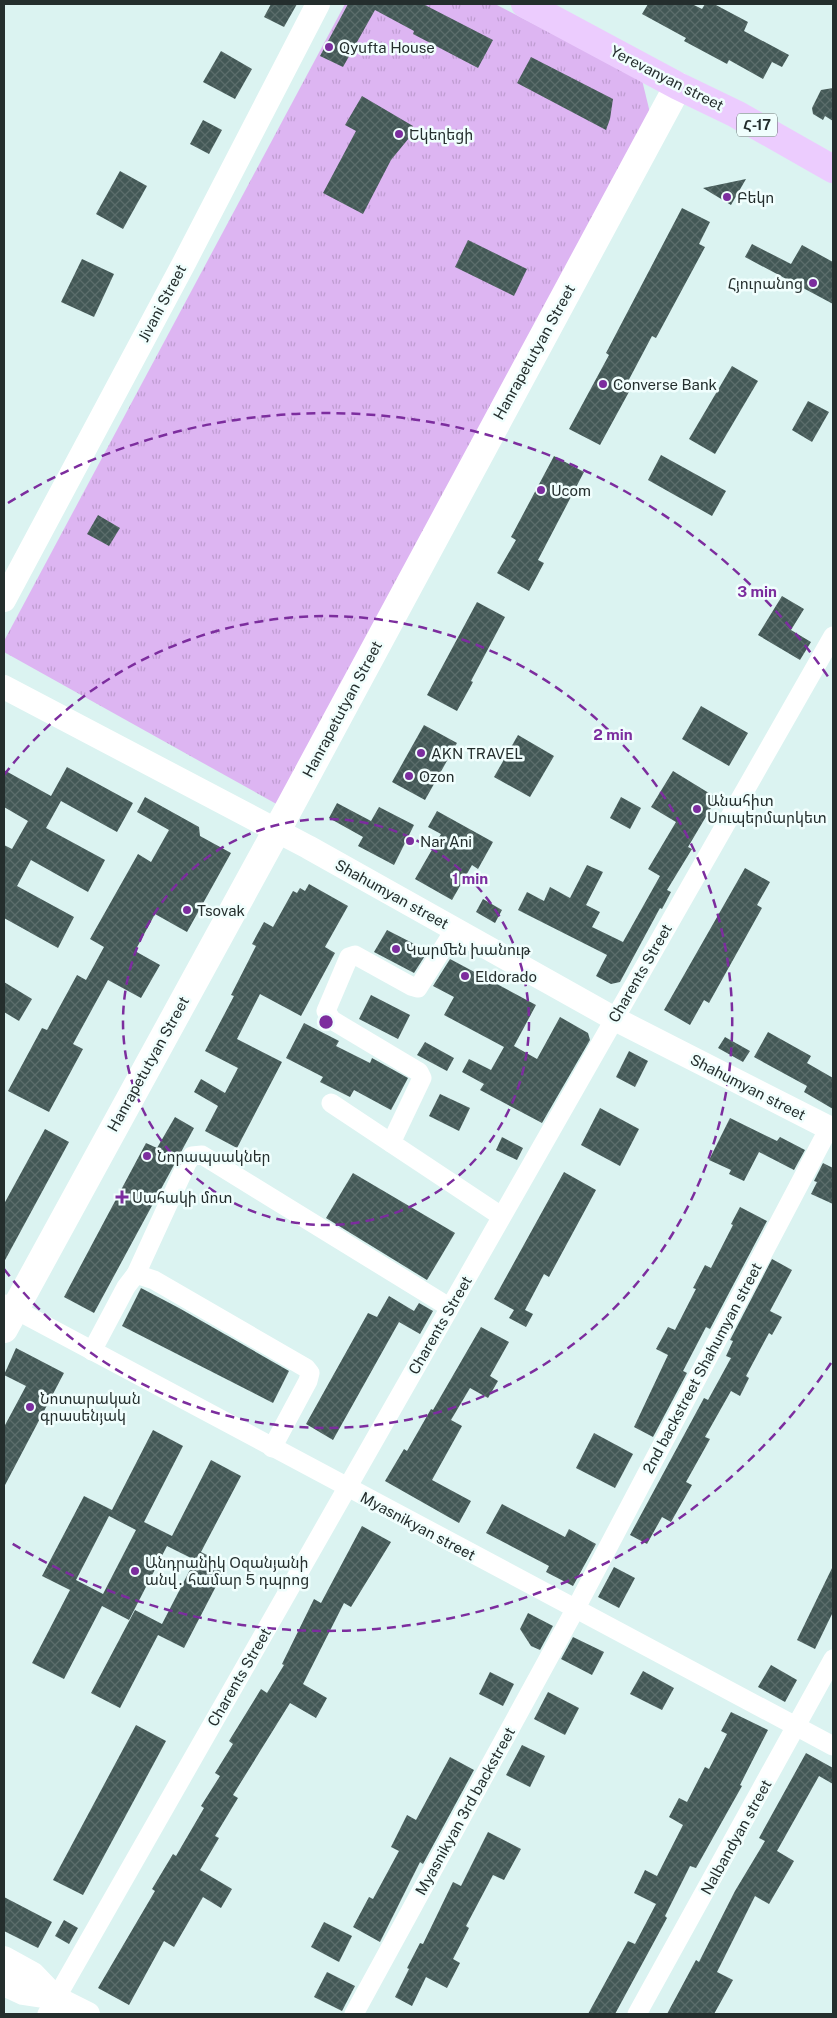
<svg xmlns="http://www.w3.org/2000/svg" width="837" height="2018" font-family="'Public Sans','Noto Sans Armenian',sans-serif">
<defs>
<pattern id="grass-tufts" width="24" height="20" patternUnits="userSpaceOnUse" patternTransform="scale(1.25)"><rect width="24" height="20" fill="#ddb5f2"/><path d="M3 7l-1-3M5 7V3M7 7l1-3M15 17l-1-3M17 17v-4M19 17l1-3" fill="none" stroke="#be9cd0"/></pattern>
<pattern id="building-cross-hatch" width="8" height="8" patternUnits="userSpaceOnUse" patternTransform="scale(1.25)"><rect width="8" height="8" fill="#435856"/><path d="M0 0l8 8M0 8l8-8" fill="none" stroke="#5b6d6b"/></pattern>
</defs>
<rect width="100%" height="100%" fill="#dbf3f1"/>
<polygon fill="url(#grass-tufts)" points="345,4 495,4 642,80 652,121 280,806 4,652 4,641"/>
<g fill="url(#building-cross-hatch)" fill-rule="evenodd">
<polygon points="271,4 297,4 284,27 264,17"/>
<polygon points="348,4 423,4 493,40 478,68 413,34 414,31 375,10 343,67 320,56"/>
<polygon points="648,4 692,4 702,9 705,4 714,4 748,22 744,31 789,55 782,67 772,62 763,79 729,60 727,64 684,41 686,38 642,14"/>
<polygon points="221,51 252,69 235,99 203,82"/>
<polygon points="531,57 613,99 610,119 606,130 517,83"/>
<polygon points="833,88 833,121 825,116 823,120 813,114 812,108 821,90"/>
<polygon points="362,96 413,126 409,138 391,160 363,214 323,193 356,131 345,125"/>
<polygon points="203,120 222,130 209,154 190,144"/>
<polygon points="120,171 147,186 123,229 96,214"/>
<polygon points="746,179 731,205 703,188"/>
<polygon points="682,208 710,222 699,244 705,247 656,338 652,336 625,387 630,390 600,445 569,429 609,355 606,353"/>
<polygon points="468,240 527,269 514,296 455,267"/>
<polygon points="752,244 791,264 802,245 833,262 833,304 745,257"/>
<polygon points="82,259 114,274 94,317 61,302"/>
<polygon points="732,366 758,381 715,454 689,439"/>
<polygon points="808,401 829,412 812,442 792,430"/>
<polygon points="661,455 726,491 712,516 648,480"/>
<polygon points="554,456 584,472 538,560 544,563 529,591 497,573 516,540 511,537"/>
<polygon points="98,515 120,528 109,546 87,534"/>
<polygon points="782,596 804,609 791,630 811,642 800,660 758,635"/>
<polygon points="477,602 505,617 471,681 473,682 457,711 427,695"/>
<polygon points="701,706 748,733 729,766 682,739"/>
<polygon points="424,725 457,743 425,800 392,782"/>
<polygon points="518,735 554,756 530,797 494,777"/>
<polygon points="67,767 133,803 117,832 61,801 46,828 105,860 88,892 31,860 17,886 74,917 58,948 4,918 4,845 12,849 28,821 4,807 4,770 51,796"/>
<polygon points="673,771 717,798 688,847 692,849 667,890 671,892 662,909 660,908 620,982 611,984 596,976 607,955 518,910 527,892 544,901 550,887 570,898 587,865 603,872 586,905 600,912 592,927 623,942 660,876 648,869 676,822 651,807"/>
<polygon points="145,797 199,827 200,836 231,853 187,932 155,914 135,951 160,965 141,998 108,980 73,1044 83,1049 49,1112 8,1091 42,1028 47,1030 77,975 86,980 104,947 90,939 138,854 151,862 169,830 137,812"/>
<polygon points="621,797 641,808 630,829 610,818"/>
<polygon points="337,803 371,821 379,807 414,825 394,865 358,846 363,837 329,818"/>
<polygon points="437,811 493,842 478,869 472,865 452,900 415,879 441,834 428,827"/>
<polygon points="745,868 770,882 757,905 762,908 709,1003 704,1000 690,1025 664,1010"/>
<polygon points="309,884 348,906 325,947 335,953 301,1016 260,994 237,1039 282,1062 237,1148 205,1131 218,1106 194,1092 201,1079 225,1093 238,1068 205,1051 234,996 231,995 256,946 252,944 264,922 273,927 293,891 297,893 300,888 305,891"/>
<polygon points="483,899 502,910 495,923 476,912"/>
<polygon points="387,930 428,951 414,973 374,952"/>
<polygon points="450,959 536,1005 514,1046 537,1059 560,1017 588,1033 590,1040 542,1123 480,1090 484,1084 462,1072 469,1059 491,1070 504,1047 444,1015 454,997 433,986"/>
<polygon points="4,982 32,999 19,1021 4,1012"/>
<polygon points="371,995 410,1015 398,1039 359,1019"/>
<polygon points="304,1023 339,1041 336,1046 370,1063 372,1058 408,1078 391,1110 354,1090 350,1097 320,1082 323,1077 286,1058"/>
<polygon points="768,1032 811,1056 807,1063 833,1078 833,1109 804,1092 807,1086 754,1057"/>
<polygon points="725,1037 750,1051 743,1062 718,1048"/>
<polygon points="425,1042 454,1058 447,1071 417,1055"/>
<polygon points="629,1051 648,1061 635,1087 616,1077"/>
<polygon points="440,1094 470,1108 459,1131 429,1116"/>
<polygon points="600,1108 639,1129 620,1166 581,1145"/>
<polygon points="175,1117 194,1128 94,1313 64,1297 146,1143 157,1148"/>
<polygon points="730,1118 777,1141 780,1137 805,1150 794,1170 759,1152 744,1181 729,1174 731,1170 709,1160"/>
<polygon points="45,1129 69,1142 4,1262 4,1204"/>
<polygon points="502,1137 523,1148 517,1160 496,1150"/>
<polygon points="823,1163 833,1168 833,1204 811,1194 817,1182 814,1181"/>
<polygon points="564,1172 596,1190 549,1277 544,1274 525,1310 533,1314 526,1327 509,1318 514,1310 494,1299"/>
<polygon points="353,1173 455,1233 427,1280 326,1218"/>
<polygon points="740,1207 767,1221 710,1329 706,1327 683,1371 687,1373 653,1437 634,1427 668,1355 656,1349 668,1327 675,1330 696,1289 693,1288 705,1265 711,1268 733,1225 731,1224"/>
<polygon points="772,1259 792,1270 770,1311 782,1317 772,1335 769,1333 746,1376 749,1378 740,1396 731,1391 705,1437 710,1439 686,1482 692,1485 671,1522 662,1517 647,1544 630,1535 704,1398 708,1400 731,1358 726,1356 733,1341 730,1340"/>
<polygon points="141,1288 179,1308 289,1371 273,1403 122,1326"/>
<polygon points="389,1296 414,1311 419,1303 433,1311 420,1334 399,1322 333,1440 306,1424 368,1313 377,1317"/>
<polygon points="481,1327 509,1342 490,1376 498,1381 488,1398 470,1388 451,1420 462,1426 432,1480 471,1501 459,1523 385,1481 404,1449 407,1451 431,1409 433,1410"/>
<polygon points="16,1348 64,1373 4,1487 4,1427 26,1386 4,1375"/>
<path d="M153 1430 183 1446 144 1522 172 1536 211 1460 241 1476 201 1552 227 1565 184 1648 158 1635 120 1708 91 1693 135 1610 162 1624 195 1560 167 1546 129 1620 102 1606 64 1679 32 1663 70 1590 42 1576 84 1496 112 1510ZM109 1516 136 1530 103 1594 76 1580Z"/>
<polygon points="594,1433 633,1454 615,1488 576,1468"/>
<polygon points="502,1504 565,1537 569,1529 596,1544 573,1586 546,1572 549,1566 486,1533"/>
<polygon points="362,1526 391,1542 351,1607 344,1603 303,1684 327,1698 316,1718 290,1703 233,1795 238,1798 215,1836 219,1838 200,1870 232,1889 221,1908 203,1897 174,1947 164,1941 129,2005 98,1988 155,1891 152,1889 173,1854 176,1856 204,1808 201,1806 220,1776 215,1773 233,1744 229,1741 261,1689 267,1693 284,1665 282,1664 314,1599 321,1603"/>
<polygon points="833,1566 833,1612 815,1649 797,1640"/>
<polygon points="614,1567 635,1578 619,1608 598,1597"/>
<polygon points="528,1613 553,1626 540,1650 531,1646 520,1629"/>
<polygon points="573,1637 604,1652 592,1675 561,1659"/>
<polygon points="771,1665 797,1680 785,1702 758,1687"/>
<polygon points="643,1671 674,1688 662,1710 630,1694"/>
<polygon points="490,1672 514,1684 503,1706 479,1694"/>
<polygon points="548,1692 579,1708 565,1735 534,1719"/>
<polygon points="731,1712 768,1730 740,1785 742,1786 696,1868 690,1866 665,1916 667,1918 615,2014 588,2014 628,1941 635,1944 656,1904 634,1893 645,1870 657,1876 683,1825 669,1817 679,1798 687,1802 705,1767 709,1769 727,1734 721,1731"/>
<polygon points="136,1725 166,1741 83,1895 53,1880"/>
<polygon points="522,1745 545,1756 530,1787 506,1775"/>
<polygon points="806,1753 833,1768 833,1784 819,1776 777,1851 794,1861 769,1904 755,1896 717,1972 733,1980 714,2014 667,2014 696,1960 699,1962 735,1891 765,1841 759,1838"/>
<polygon points="450,1757 474,1770 423,1864 420,1862 380,1942 353,1927 369,1897 373,1899 399,1851 391,1847 407,1815 416,1820"/>
<polygon points="488,1832 521,1849 504,1880 493,1875 466,1926 469,1928 453,1959 460,1963 447,1988 426,1977 412,2006 395,1997 409,1969 407,1968 420,1943 423,1944 453,1882 461,1886"/>
<polygon points="4,1897 52,1922 38,1948 4,1931"/>
<polygon points="64,1920 78,1928 69,1944 55,1936"/>
<polygon points="324,1922 352,1936 339,1962 311,1947"/>
<polygon points="327,1972 355,1986 342,2011 314,1997"/>
</g>
<g fill="none" stroke-linecap="round" stroke-linejoin="round">
<g stroke="#fff" stroke-width="19">
<polyline points="331,1103 501,1216"/>
<polyline points="391,1143 422,1078 419,1072 332,1020 326,1011 349,957 355,955 411,986 418,988 455,929"/>
<polyline points="136,1274 187,1163 192,1156 202,1155 449,1307"/>
<polyline points="5,1304 833,1746"/>
<polyline points="92,1351 126,1287 136,1274 154,1280 306,1368 310,1373 308,1381 272,1448"/>
<polyline points="47,2014 833,636"/>
<polyline points="354,2014 576,1608 829,1128"/>
<polyline points="637,2014 833,1659"/>
</g>
<g stroke="#fff" stroke-width="24">
<polyline points="4,600 183,265 318,4"/>
<polyline points="4,687 308,847 613,1018 833,1130"/>
<polyline points="4,1958 33,1974 56,1998 88,2014"/>
<polyline points="4,1984 23,1993 56,1998"/>
</g>
<polyline stroke="#fff" stroke-width="28" points="4,1329 288,810 678,86"/>
<polyline stroke="#ecccfe" stroke-width="28" points="525,4 678,86 736,114 833,169"/>
</g>
<g fill="none" stroke="#7c2d9e" stroke-width="2.5" stroke-dasharray="9 6">
<circle cx="326" cy="1022" r="203"/>
<path d="M4 775A406 406 0 1 1 4 1269"/>
<path d="M831 1363A609 609 0 0 1 8 1541M8 503A609 609 0 0 1 831 681"/>
</g>
<g fill="#7c2d9e" stroke="#f0fefd" stroke-width="2">
<circle cx="329" cy="47" r="5"/>
<circle cx="399" cy="134" r="5"/>
<circle cx="727" cy="197" r="5"/>
<circle cx="813" cy="283" r="5"/>
<circle cx="603" cy="384" r="5"/>
<circle cx="541" cy="490" r="5"/>
<circle cx="421" cy="753" r="5"/>
<circle cx="409" cy="776" r="5"/>
<circle cx="697" cy="809" r="5"/>
<circle cx="410" cy="841" r="5"/>
<circle cx="187" cy="910" r="5"/>
<circle cx="396" cy="949" r="5"/>
<circle cx="465" cy="976" r="5"/>
<circle cx="147" cy="1156" r="5"/>
<path d="M119.5 1189.5h5v5h5v5h-5v5h-5v-5h-5v-5h5z"/>
<circle cx="30" cy="1407" r="5"/>
<circle cx="135" cy="1571" r="5"/>
</g>
<g text-anchor="middle" dominant-baseline="central" stroke-width="5" stroke-linejoin="round" paint-order="stroke">
<rect fill="#f0fefd" stroke="#616c6b" stroke-width="1" x="737" y="113.5" width="40" height="23" rx="4"/>
<g font-size="14" font-weight="bold" fill="#242e2d">
<text x="757" y="125">Հ-17</text>
</g>
<g font-size="15" fill="#242e2d" stroke="#f0fefd" text-anchor="start">
<text x="339" y="47">Qyufta House</text>
<text x="409" y="134">Եկեղեցի</text>
<text x="737" y="197">Բեկո</text>
<text x="803" y="283" text-anchor="end">Հյուրանոց</text>
<text x="613" y="384">Converse Bank</text>
<text x="551" y="490">Ucom</text>
<text x="431" y="753">AKN TRAVEL</text>
<text x="419" y="776">Ozon</text>
<text x="707" y="800">Անահիտ<tspan x="707" dy="17">Սուպերմարկետ</tspan></text>
<text x="420" y="841">Nar Ani</text>
<text x="197" y="910">Tsovak</text>
<text x="406" y="949">Կարմեն խանութ</text>
<text x="475" y="976">Eldorado</text>
<text x="157" y="1156">Նորապսակներ</text>
<text x="132" y="1197">Սահակի մոտ</text>
<text x="40" y="1398">Նոտարական<tspan x="40" dy="17">գրասենյակ</tspan></text>
<text x="145" y="1562">Անդրանիկ Օզանյանի<tspan x="145" dy="17">անվ․ համար 5 դպրոց</tspan></text>
</g>
<g font-size="15" fill="#242e2d" stroke="#f0fefd">
<text transform="translate(667 78) rotate(27)">Yerevanyan street</text>
<text transform="translate(162 303) rotate(-62)">Jivani Street</text>
<text transform="translate(534 352) rotate(-61)">Hanrapetutyan Street</text>
<text transform="translate(342 709) rotate(-62)">Hanrapetutyan Street</text>
<text transform="translate(392 894) rotate(29)">Shahumyan street</text>
<text transform="translate(640 973) rotate(-60)">Charents Street</text>
<text transform="translate(148 1064) rotate(-61)">Hanrapetutyan Street</text>
<text transform="translate(748 1087) rotate(27)">Shahumyan street</text>
<text transform="translate(440 1325) rotate(-60)">Charents Street</text>
<text transform="translate(702 1368) rotate(-62)">2nd backstreet Shahumyan street</text>
<text transform="translate(418 1526) rotate(28)">Myasnikyan street</text>
<text transform="translate(239 1677) rotate(-60)">Charents Street</text>
<text transform="translate(465 1811) rotate(-61)">Myasnikyan 3rd backstreet</text>
<text transform="translate(736 1837) rotate(-61)">Nalbandyan street</text>
</g>
</g>
<circle cx="326" cy="1022" r="8" fill="#7c2d9e" stroke="#f0fefd" stroke-width="2.5"/>
<g font-size="15" text-anchor="middle" font-weight="bold" fill="#7c2d9e" stroke="#f0fefd" stroke-width="5" stroke-linejoin="round" paint-order="stroke">
<text x="757" y="597">3 min</text>
<text x="613" y="740">2 min</text>
<text x="470" y="884">1 min</text>
</g>
<rect width="837" height="2018" fill="none" stroke="#242e2d" stroke-width="10"/>
</svg>
